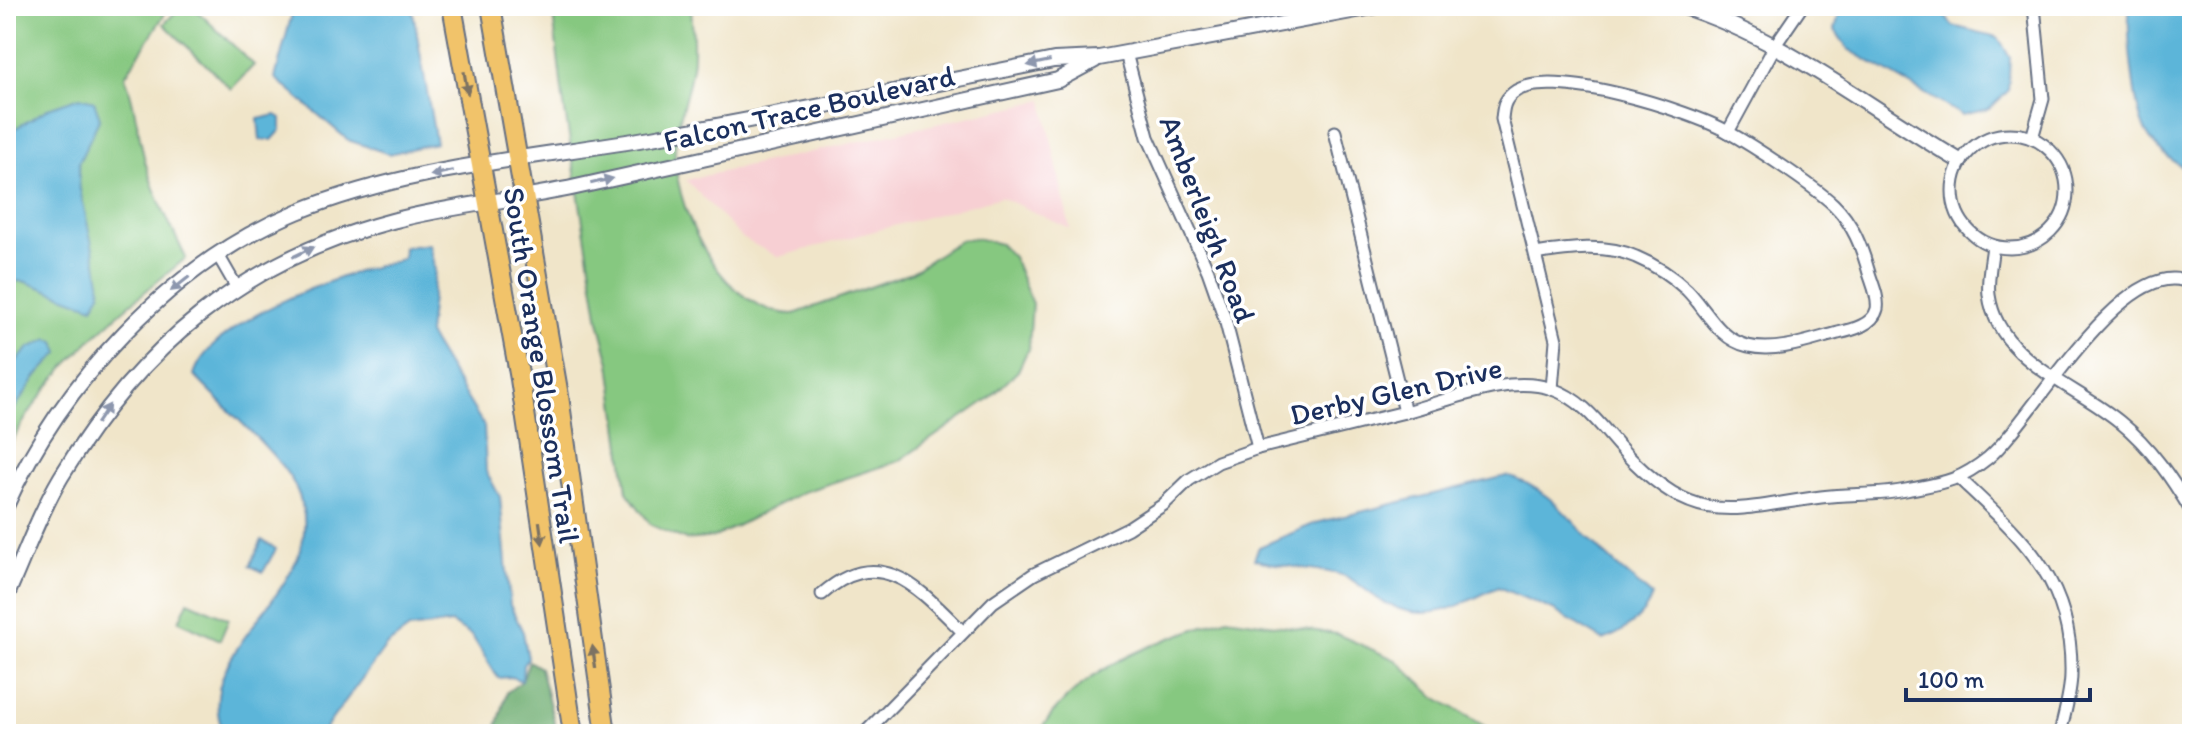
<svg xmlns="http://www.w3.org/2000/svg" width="2198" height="740" font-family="Itim,sans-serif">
<rect width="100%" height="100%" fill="#fff"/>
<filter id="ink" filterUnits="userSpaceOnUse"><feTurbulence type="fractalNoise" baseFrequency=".0125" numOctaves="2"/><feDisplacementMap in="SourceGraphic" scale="16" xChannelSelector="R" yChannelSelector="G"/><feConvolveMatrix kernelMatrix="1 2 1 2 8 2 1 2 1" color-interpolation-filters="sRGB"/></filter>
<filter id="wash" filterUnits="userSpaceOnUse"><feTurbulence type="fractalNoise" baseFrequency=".006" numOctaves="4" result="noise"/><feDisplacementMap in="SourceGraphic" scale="32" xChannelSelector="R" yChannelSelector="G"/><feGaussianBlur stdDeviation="1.8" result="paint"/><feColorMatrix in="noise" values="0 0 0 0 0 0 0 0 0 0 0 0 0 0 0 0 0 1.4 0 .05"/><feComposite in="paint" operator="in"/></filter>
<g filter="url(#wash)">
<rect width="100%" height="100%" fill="#f0e5c9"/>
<polygon fill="#f7cfd3" points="1043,100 1070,229 1001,197 778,257 742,238 686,180"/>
<g fill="#86c880" stroke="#507c6f" stroke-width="2">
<path d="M6 6H170L125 76C135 104 138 132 145 161 154 195 171 226 186 258 117 314 44 372 6 454Z"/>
<polygon points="181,6 192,6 254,65 231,89 164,24"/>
<path d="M552 6H691C692 26 695 48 692 67 688 95 674 128 675 157 678 218 724 313 794 314L912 272 960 240 976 238 1000 244 1013 257 1032 304 1029 347 1018 371 990 398 899 461 803 492 715 537 686 540 651 525 627 492 610 363 599 321 563 99Z"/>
<polygon points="188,601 229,619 220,640 179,621"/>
<path d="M1227 618 1337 634 1396 660 1435 697 1498 734H1038C1080 665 1156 643 1227 618Z"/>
</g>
<polygon fill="#6cac6e" stroke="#446e66" stroke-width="2" points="529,661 540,668 556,729 544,734 495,734 507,692 522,681"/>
<g fill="#5cb5d9" stroke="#3c729c" stroke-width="2">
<polygon points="294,6 412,6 436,143 389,154 348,140 275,78"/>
<polygon points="1847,6 1936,6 1953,26 1998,37 2010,58 2008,91 1989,109 1962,115 1848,49 1835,30 1839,14"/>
<path d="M2130 6H2192V174C2175 163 2156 150 2146 132 2134 112 2126 29 2130 6Z"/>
<polygon points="80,97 94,101 100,118 79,162 79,185 100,281 101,293 93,307 23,281 6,282 6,134 51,107"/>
<polygon points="276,115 281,118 281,130 272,140 260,140 258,119"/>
<path d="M429 244 435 270 428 334 484 426 486 471 500 497 510 605 523 632 528 658 523 665 522 681 511 677 498 678 472 636 451 623 409 629 386 646 321 734H224C184 644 342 585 296 488 281 455 221 405 194 375 209 321 343 273 393 262L403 258 404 247Z"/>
<polygon points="49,339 55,342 59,353 36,377 6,421 6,372 29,348"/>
<path d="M1506 476C1547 485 1572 522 1601 551 1617 567 1635 581 1652 596 1645 617 1623 633 1603 640L1553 610 1498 587C1458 605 1431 625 1387 604 1372 597 1360 583 1345 576 1324 568 1282 568 1254 559L1259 547 1316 523Z"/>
<polygon points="262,540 276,549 263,572 250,566"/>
</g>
</g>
<g filter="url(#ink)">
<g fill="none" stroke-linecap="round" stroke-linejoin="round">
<g stroke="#666f83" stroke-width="15">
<g id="minor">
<polyline points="1126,53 1148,137 1208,271 1225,319 1258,448"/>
<polyline points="1335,132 1405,412"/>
<polyline points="1728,132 1776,44 1802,6"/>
<circle cx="2010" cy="191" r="57"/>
<polyline points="2032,138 2043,99 2034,6"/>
<path d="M1993 246C1991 262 1987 280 1989 295 1998 361 2074 384 2120 422 2151 447 2172 479 2192 512"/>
<path d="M1535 254C1567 249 1605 243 1636 257 1655 265 1672 276 1687 290 1707 310 1718 339 1748 346 1777 353 1811 340 1838 333 1852 330 1873 325 1877 309 1879 298 1872 283 1869 273 1862 248 1853 223 1833 204 1811 184 1755 147 1728 132 1691 111 1548 65 1513 93 1504 100 1503 108 1502 119L1556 340 1552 389"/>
<polyline points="218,255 237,288"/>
<path d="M1960 479C2022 538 2073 580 2071 674 2071 693 2064 715 2060 734"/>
<path d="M822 594C881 542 920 590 963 632"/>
<path d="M864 734 993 602 1034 574 1128 528 1163 505 1189 480 1218 462 1258 448C1307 436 1356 424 1405 412 1449 401 1507 374 1552 389 1588 401 1607 436 1633 461 1701 528 1736 508 1821 497 1849 493 1878 496 1906 490 1942 483 1958 482 1988 458 2032 422 2126 247 2192 284"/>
</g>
</g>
<g stroke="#666f83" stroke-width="18">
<g id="tertiary">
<path d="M1681 6C1784 38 1867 107 1960 161"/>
<path d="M6 506C61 384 170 264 297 212 407 167 534 158 651 138 785 114 920 87 1054 60L1099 58 1378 6"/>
<path d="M6 597C24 557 39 514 61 477 140 347 243 260 392 221 452 205 516 200 576 187 737 150 898 116 1058 80L1095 60"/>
</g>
</g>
<g stroke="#666f83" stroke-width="22">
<g id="primary">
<polyline points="452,6 520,379 573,734"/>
<polyline points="491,6 559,396 606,734"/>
</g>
</g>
<use href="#minor" stroke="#fff" stroke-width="11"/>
<use href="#tertiary" stroke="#fff" stroke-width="14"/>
<use href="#primary" stroke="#f1c36a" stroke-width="18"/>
</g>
<defs><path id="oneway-solid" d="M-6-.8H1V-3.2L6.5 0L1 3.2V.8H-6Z" transform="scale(2)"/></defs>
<g fill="#8d97ae">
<use href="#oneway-solid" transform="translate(1039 63) rotate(168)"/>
<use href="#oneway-solid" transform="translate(442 173) rotate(168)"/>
<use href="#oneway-solid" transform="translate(602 181) rotate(-13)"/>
<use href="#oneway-solid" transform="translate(303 252) rotate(-26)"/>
<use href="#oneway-solid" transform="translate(180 284) rotate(142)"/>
<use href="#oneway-solid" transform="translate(103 414) rotate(-56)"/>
</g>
<g fill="#7b7263">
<use href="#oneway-solid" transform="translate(466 83) rotate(80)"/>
<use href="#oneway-solid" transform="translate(541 533) rotate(82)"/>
<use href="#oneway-solid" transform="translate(594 657) rotate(-98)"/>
</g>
</g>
<g text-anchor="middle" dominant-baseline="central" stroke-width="7" stroke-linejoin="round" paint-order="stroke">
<g font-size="30" fill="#1b2f5e" stroke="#fff">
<text transform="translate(809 108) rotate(-13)">Falcon Trace Boulevard</text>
<text transform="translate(1208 219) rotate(69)">Amberleigh Road</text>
<text transform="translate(542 365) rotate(81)">South Orange Blossom Trail</text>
<text transform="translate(1396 391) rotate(-13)">Derby Glen Drive</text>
</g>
</g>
<rect width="2198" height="740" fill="none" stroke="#fff" stroke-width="32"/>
<path d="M1906 688v12h184v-12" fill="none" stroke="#1b2f5e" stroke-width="4"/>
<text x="1918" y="688" font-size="24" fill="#1b2f5e" stroke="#ffffff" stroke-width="6" paint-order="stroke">100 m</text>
</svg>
